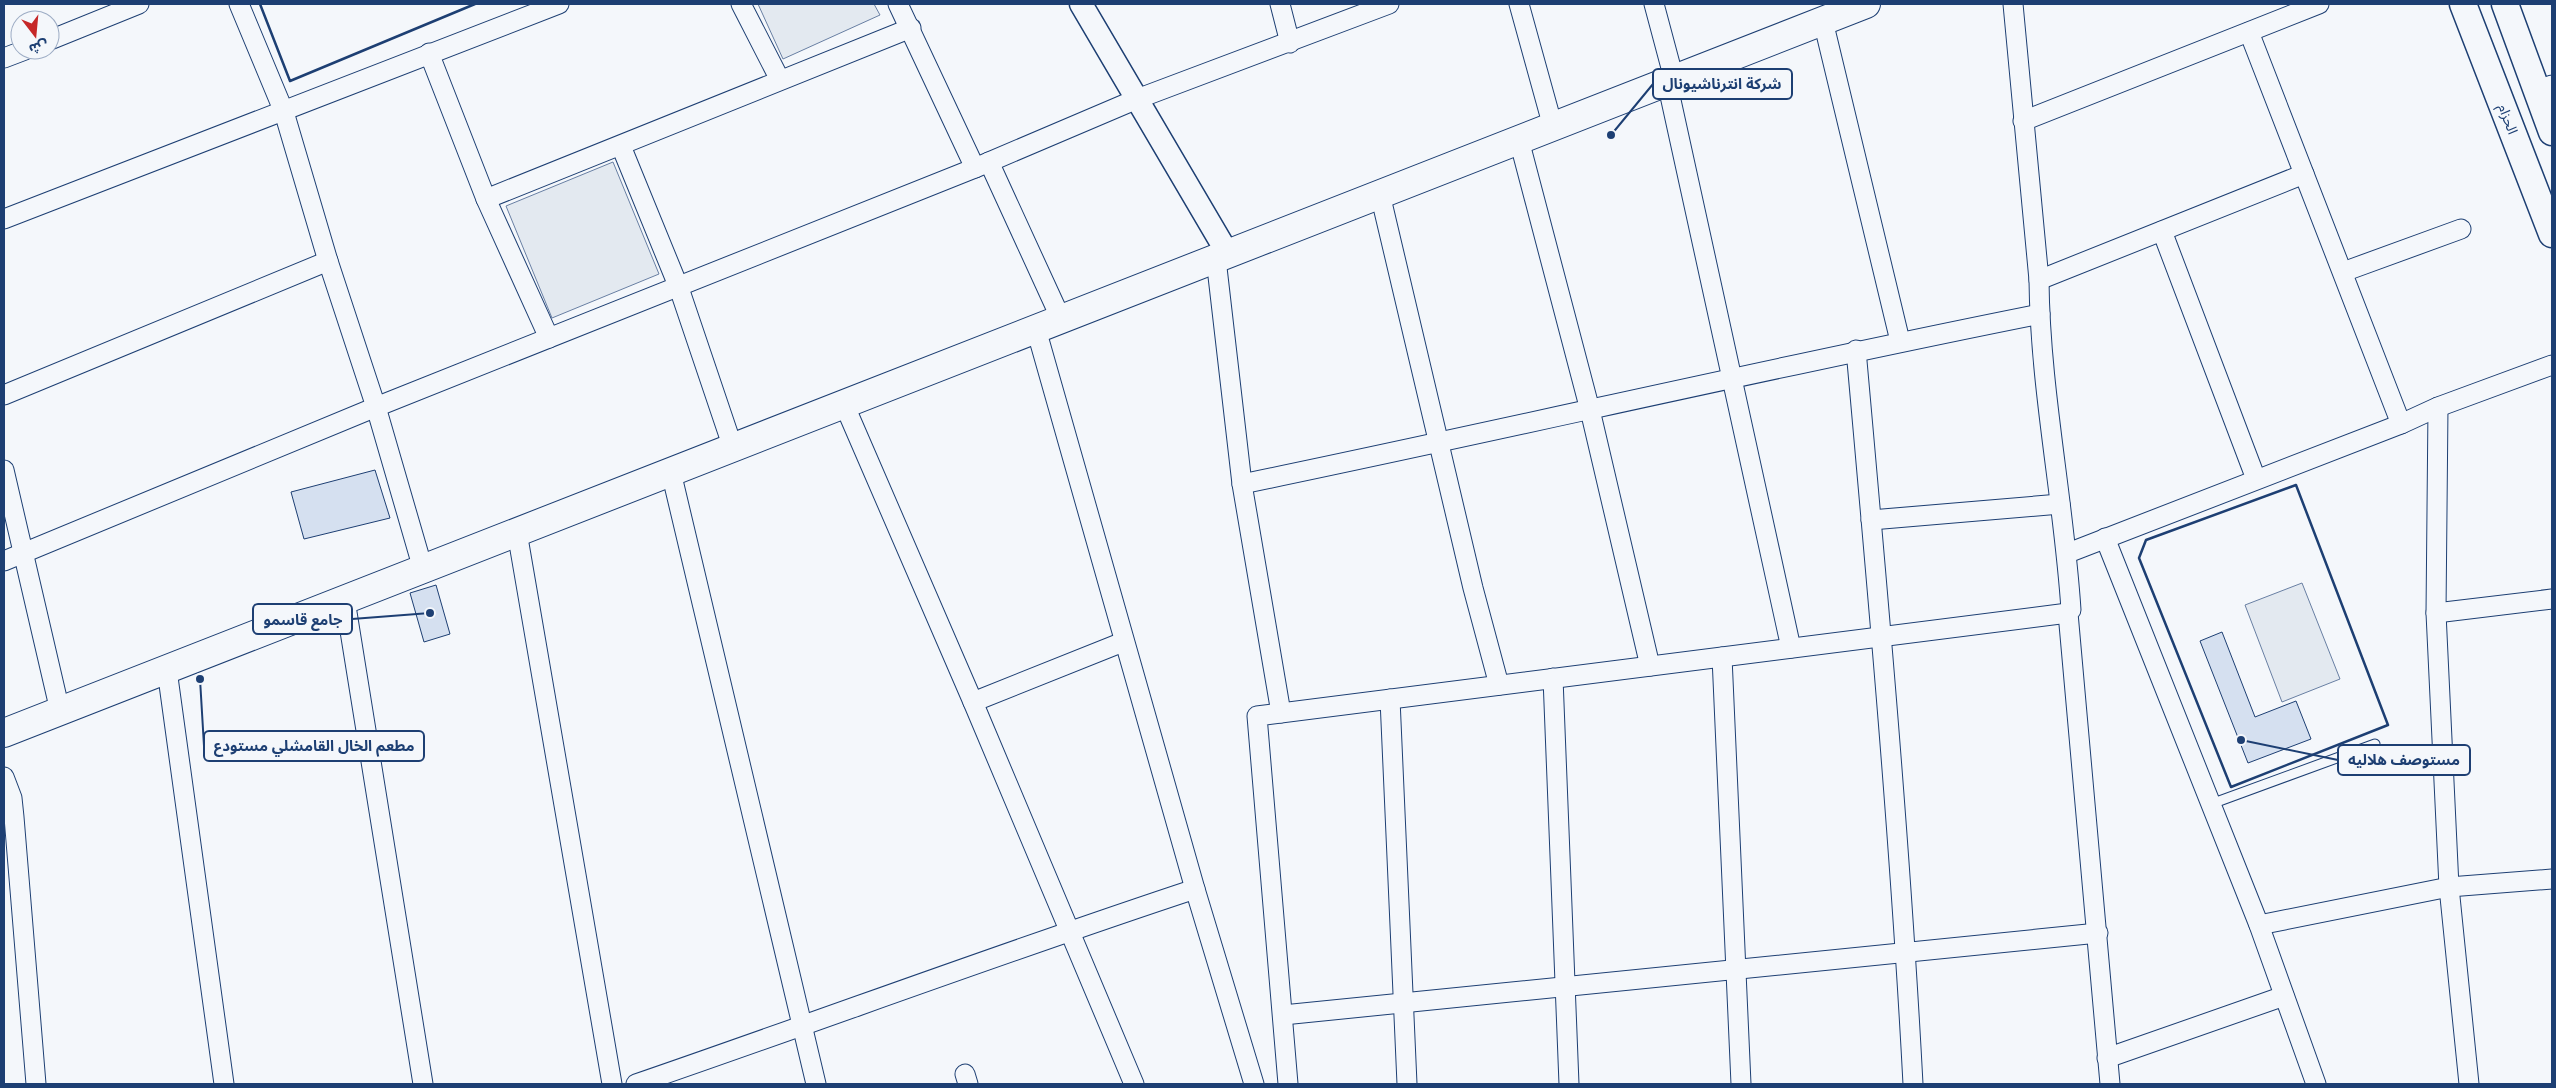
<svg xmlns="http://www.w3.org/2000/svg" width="2556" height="1088" font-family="'PT Sans','Noto Sans Arabic',sans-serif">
<rect width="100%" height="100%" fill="#f4f7fb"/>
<g fill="#e3e9f0" stroke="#687fa3">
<polygon points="758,4 874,4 880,15 783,59"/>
<polygon points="613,162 659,274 552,318 506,206"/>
<polygon points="2302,583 2340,679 2282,702 2245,605"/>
</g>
<g fill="#d5e0f0" stroke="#1d3f73">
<polygon points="375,470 390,518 304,539 291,492"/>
<polygon points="436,585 450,634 424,642 410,593"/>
<polygon points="2222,632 2255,717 2296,701 2311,739 2248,763 2200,641"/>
</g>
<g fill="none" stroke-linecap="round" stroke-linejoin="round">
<g stroke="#1d3f73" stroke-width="11">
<polyline id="service" points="2211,804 2375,744"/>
</g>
<g stroke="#1d3f73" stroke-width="21">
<g id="minor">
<polyline points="239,4 284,112 328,261 376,407 423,569"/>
<polyline points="741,4 780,80"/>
<polyline points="898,4 975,168"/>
<polyline points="1280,4 1290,43"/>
<polyline points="1519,4 1553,127"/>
<polyline points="1654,4 1674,79"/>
<path d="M2013 4 2039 280C2040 390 2064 500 2071 610L2068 613 2110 1084"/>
<polyline points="1823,21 1900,341"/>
<polyline points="2249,32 2401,424"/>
<polyline points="50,40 139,4"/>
<polyline points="429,53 486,199 549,338"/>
<polyline points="4,58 25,50"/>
<polyline points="1667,82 1791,648"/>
<polyline points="2537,90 2552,85"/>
<polyline points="2023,121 2319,4"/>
<polyline points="1519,140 1590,410 1650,666"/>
<polyline points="621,146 679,288 733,448"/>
<polyline points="989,162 1061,319"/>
<polyline points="1380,194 1473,588 1499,685"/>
<polyline points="486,199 911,28"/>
<polyline points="4,219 559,4"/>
<polyline points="2162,231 2256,479"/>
<polyline points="1216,259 1242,484 1281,713"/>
<polyline points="2343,272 2461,229"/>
<polyline points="2039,280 2304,174"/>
<polyline points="1036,329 1195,889 1254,1084"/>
<path d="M1856 350C1878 595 1900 839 1913 1084"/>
<polyline points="4,395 328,261"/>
<polyline points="844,404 973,702 1134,1084"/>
<polyline points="2438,407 2436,613 2449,887 2469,1084"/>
<polyline points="4,470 60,711"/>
<polyline points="671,472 816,1084"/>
<path d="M1242 484C1508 429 1773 367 2040 314"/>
<polyline points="1871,520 2060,504"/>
<polyline points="517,532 612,1084"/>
<polyline points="2105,538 2259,925 2316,1084"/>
<polyline points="2068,553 2401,424 2438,407 2552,365"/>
<polyline points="4,561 376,407 975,168 1137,99 1389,4"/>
<polyline points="345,600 423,1084"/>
<polyline points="2436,613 2552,599"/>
<polyline points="1722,657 1741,1084"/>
<polyline points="167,670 224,1084"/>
<polyline points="1553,678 1569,1084"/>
<polyline points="1390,699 1407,1084"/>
<polyline points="973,702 1123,642"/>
<polyline points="4,777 12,798 14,817 36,1084"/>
<polyline points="2259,925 2449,887 2552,879"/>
<polyline points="1283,1015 2098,933"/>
<polyline points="2107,1058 2284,996"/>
<polyline points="965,1074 968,1084"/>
<path d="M636 1084C822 1020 1007 951 1195 889"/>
<polyline points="1288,1084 1257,716 2068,613"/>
</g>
</g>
<g stroke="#1d3f73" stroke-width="25">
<polyline id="tertiary" points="1081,4 1228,254"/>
</g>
<g stroke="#1d3f73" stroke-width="29">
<g id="secondary">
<polyline points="2463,4 2552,234"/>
<polyline points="2505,4 2552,132"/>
</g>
</g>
<g stroke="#1d3f73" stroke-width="30">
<polyline id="primary" points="4,733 1866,4"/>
</g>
<use href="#service" stroke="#f4f7fb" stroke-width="9"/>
<use href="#minor" stroke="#f4f7fb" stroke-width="19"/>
<use href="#tertiary" stroke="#f4f7fb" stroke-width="22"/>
<use href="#secondary" stroke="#f4f7fb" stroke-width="26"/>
<use href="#primary" stroke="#f4f7fb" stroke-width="28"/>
<g stroke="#1d3f73" stroke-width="2.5">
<polyline points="260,4 290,81 475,4"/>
<polygon points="2296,485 2388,725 2231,787 2139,558 2146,540"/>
</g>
</g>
<g text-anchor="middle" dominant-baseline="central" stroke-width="4" stroke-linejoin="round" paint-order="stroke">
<g font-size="14" fill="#1d3f73" stroke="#f4f7fb">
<text transform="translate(2508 119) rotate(69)">الحزام</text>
</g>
</g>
<path fill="none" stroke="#1d3f73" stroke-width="2" d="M1611 135L1653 84M430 613L352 619M200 679L204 746M2241 740L2338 760"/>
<g fill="#1d3f73" stroke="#f4f7fb" stroke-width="2">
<circle cx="1611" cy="135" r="5"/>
<circle cx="430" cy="613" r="5"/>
<circle cx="200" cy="679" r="5"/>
<circle cx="2241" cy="740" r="5"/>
</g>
<g fill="#f4f7fb" stroke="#1d3f73" stroke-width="2">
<rect x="1653" y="69" width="139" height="30" rx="5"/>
<rect x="253" y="604" width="99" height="30" rx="5"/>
<rect x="204" y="731" width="220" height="30" rx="5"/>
<rect x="2338" y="745" width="132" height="30" rx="5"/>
</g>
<g font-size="15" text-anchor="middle" font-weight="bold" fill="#1d3f73">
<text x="1722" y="89">شركة انترناشيونال</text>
<text x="303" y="625">جامع قاسمو</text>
<text x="314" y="751">مطعم الخال القامشلي مستودع</text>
<text x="2404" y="765">مستوصف هلاليه</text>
</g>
<rect width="2556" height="1088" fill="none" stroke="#1d3f73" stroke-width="10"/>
<g transform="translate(35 35) rotate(164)"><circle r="24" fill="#f4f7fb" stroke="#9eadc5"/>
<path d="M0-4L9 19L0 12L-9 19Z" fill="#c62828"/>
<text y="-8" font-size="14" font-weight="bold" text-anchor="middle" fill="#1d3f73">ش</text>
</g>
</svg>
